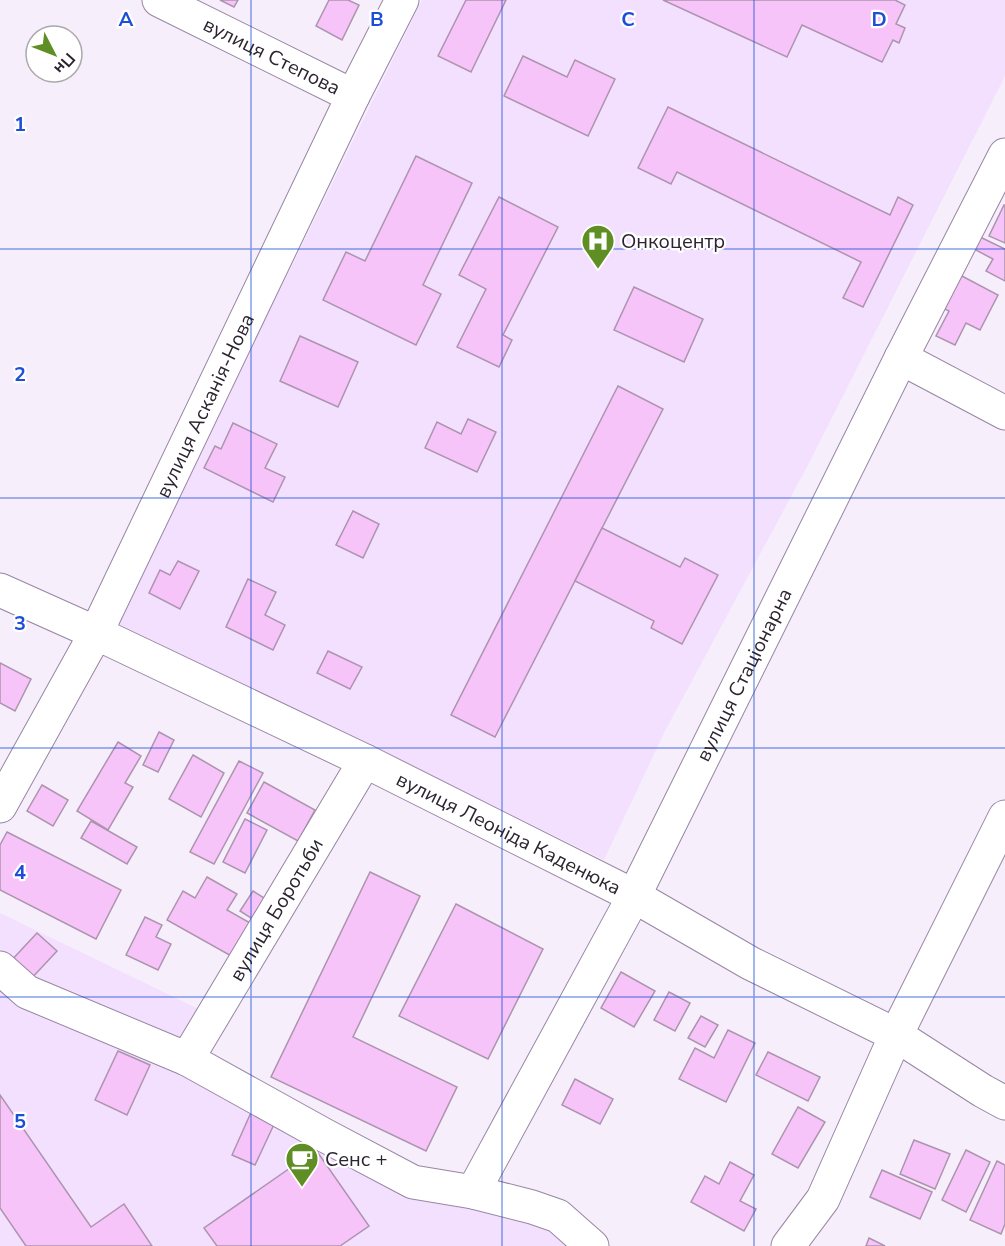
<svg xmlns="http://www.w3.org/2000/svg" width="1005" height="1246" font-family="'Nunito Sans',sans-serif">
<rect width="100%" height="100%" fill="#f6eefb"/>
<g fill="#f3e0ff">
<polygon points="422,0 1005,0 1005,76 808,465 665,731 604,860 117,623"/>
<polygon points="0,913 207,1013 177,1065 241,1098 533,1214 570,1246 0,1246"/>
</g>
<g fill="#f7c4fa" stroke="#ad94ae" stroke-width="1.5">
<polygon points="220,0 238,0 234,7"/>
<polygon points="329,0 348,0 359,5 342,40 316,26"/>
<polygon points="466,0 506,0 471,72 438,56"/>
<polygon points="663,0 895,0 905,5 896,24 905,28 899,43 893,40 882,62 802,25 787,57"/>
<polygon points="523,56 567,77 575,60 615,79 588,136 504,96"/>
<polygon points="668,107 890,215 898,197 913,205 863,307 843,298 861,262 677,172 671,184 638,168"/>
<polygon points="416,156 472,183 423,285 441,294 416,345 323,300 346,252 365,261"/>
<polygon points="499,197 558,227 503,335 512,340 499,367 457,347 486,289 459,275"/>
<polygon points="1004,205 1005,205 1005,243 989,236"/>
<polygon points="978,236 1005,249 1005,281 986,271 993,259 972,248"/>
<polygon points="960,275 998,295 980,330 966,323 955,345 936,336 949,311 943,308"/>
<polygon points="634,287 703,319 684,362 614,330"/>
<polygon points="300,336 358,362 338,407 280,381"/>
<polygon points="618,386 663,409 495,737 451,715"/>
<polygon points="468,419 496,432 477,472 425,448 437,422 461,434"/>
<polygon points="233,423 277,444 265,468 285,477 273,502 204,468 215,446 221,449"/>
<polygon points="353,511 379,524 363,558 336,545"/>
<polygon points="602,528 680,567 685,558 718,575 682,644 651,628 654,621 575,581"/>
<polygon points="178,561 199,571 180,609 149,593 160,570 170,575"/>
<polygon points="248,579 276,592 265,615 285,625 273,650 226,627"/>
<polygon points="328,651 362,667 350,689 317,673"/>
<polygon points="0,663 31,679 15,711 0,703"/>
<polygon points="159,732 174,740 158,772 143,765"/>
<polygon points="118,742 141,756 125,783 133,787 108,830 77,811"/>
<polygon points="193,755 224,773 201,817 169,799"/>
<polygon points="239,761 263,773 214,864 190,852"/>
<polygon points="264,782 315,810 298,841 247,813"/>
<polygon points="42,785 68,800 53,826 27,811"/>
<polygon points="245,819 267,830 245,873 223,862"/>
<polygon points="91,821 137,847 127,864 81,838"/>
<polygon points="7,832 121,890 96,939 0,890 0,845"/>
<polygon points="370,872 420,896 353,1037 457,1087 426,1151 271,1077"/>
<polygon points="207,877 237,894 227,910 252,924 233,957 167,920 183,891 195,898"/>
<polygon points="253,891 272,903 259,923 240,911"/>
<polygon points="456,904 543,949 488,1059 399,1016"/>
<polygon points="145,917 162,925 156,937 171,944 158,970 126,955"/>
<polygon points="37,933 57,951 29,981 9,963"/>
<polygon points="621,972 655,991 634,1027 601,1008"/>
<polygon points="669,992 690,1003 675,1031 654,1020"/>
<polygon points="701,1016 718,1025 705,1047 688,1038"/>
<polygon points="728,1030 755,1043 726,1102 679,1079 695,1048 714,1058"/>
<polygon points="118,1051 150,1065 127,1115 95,1100"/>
<polygon points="768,1052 820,1077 808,1101 756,1075"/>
<polygon points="575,1079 613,1099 600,1124 562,1105"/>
<polygon points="0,1095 91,1227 124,1204 152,1246 26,1246 0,1208"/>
<polygon points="798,1107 825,1122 798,1168 772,1154"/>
<polygon points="253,1108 277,1118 255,1165 232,1155"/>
<polygon points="914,1140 950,1154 935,1189 900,1174"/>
<polygon points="316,1150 369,1226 340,1246 217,1246 204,1228"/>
<polygon points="966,1150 990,1162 966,1212 942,1200"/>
<polygon points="997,1161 1005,1165 1005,1224 1001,1234 970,1220"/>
<polygon points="730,1162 754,1175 740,1201 756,1209 744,1231 691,1202 705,1176 719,1184"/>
<polygon points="882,1170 932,1192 920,1219 870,1197"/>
<polygon points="869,1238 885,1246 866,1246"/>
</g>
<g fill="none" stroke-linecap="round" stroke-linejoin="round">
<g stroke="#9886a3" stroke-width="35">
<g id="minor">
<path id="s1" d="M159 0 353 96"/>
<polyline points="901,358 1005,413"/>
<path id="s2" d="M0 590 96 633 365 761 634 896 750 963 896 1035 983 1091 1005 1103"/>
<path id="s3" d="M0 806 96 633 353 96 402 0"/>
<polyline points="0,968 27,992 187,1059 324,1135 413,1182 473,1192 532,1207 558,1216 592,1246"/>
<path id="s4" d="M187 1059 365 761"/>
<path id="s5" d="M473 1192 634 896 901 358 1005 155"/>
<polyline points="788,1246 823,1199 896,1035 1005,817"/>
</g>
</g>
<use href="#minor" stroke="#fff" stroke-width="33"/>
</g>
<path fill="none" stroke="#1d4ed8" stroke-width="1.5" stroke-opacity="0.55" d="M251 0V1246M502 0V1246M754 0V1246M0 249H1005M0 498H1005M0 748H1005M0 997H1005"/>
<defs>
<g id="hospital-pin" transform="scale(1.725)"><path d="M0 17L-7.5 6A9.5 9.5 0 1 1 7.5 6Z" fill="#5f8f24" stroke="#fff"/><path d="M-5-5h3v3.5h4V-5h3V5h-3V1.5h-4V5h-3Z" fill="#fff"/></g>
<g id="cafe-pin" transform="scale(1.725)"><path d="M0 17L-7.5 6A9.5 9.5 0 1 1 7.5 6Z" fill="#5f8f24" stroke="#fff"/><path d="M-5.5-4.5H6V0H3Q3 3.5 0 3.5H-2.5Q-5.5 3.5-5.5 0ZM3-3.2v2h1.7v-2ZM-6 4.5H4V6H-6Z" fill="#fff"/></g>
</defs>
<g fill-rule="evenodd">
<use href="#hospital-pin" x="598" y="241"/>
<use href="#cafe-pin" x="302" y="1159"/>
</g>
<g text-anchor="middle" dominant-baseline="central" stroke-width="4.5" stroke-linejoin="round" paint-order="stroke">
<g font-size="20" fill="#2c2530" stroke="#fff">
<text stroke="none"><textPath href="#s1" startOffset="126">вулиця Степова</textPath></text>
<text stroke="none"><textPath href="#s3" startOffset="450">вулиця Асканія-Нова</textPath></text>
<text stroke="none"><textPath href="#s5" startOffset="584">вулиця Стаціонарна</textPath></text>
<text stroke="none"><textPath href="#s2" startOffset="564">вулиця Леоніда Каденюка</textPath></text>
<text stroke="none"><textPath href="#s4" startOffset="174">вулиця Боротьби</textPath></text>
</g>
<g font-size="20" fill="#2c2530" stroke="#fff" text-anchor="start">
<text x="621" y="241">Онкоцентр</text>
<text x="325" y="1159">Сенс +</text>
</g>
</g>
<g font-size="20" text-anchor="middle" font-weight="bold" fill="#1d4ed8" stroke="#fff" stroke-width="4.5" stroke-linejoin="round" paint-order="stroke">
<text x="126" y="26">A</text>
<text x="377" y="26">B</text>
<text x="628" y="26">C</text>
<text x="879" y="26">D</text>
<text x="20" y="131">1</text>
<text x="20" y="381">2</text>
<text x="20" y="630">3</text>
<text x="20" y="879">4</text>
<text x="20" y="1128">5</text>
</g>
<g transform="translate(54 54) rotate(132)"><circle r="28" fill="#ffffff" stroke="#aba8ac" stroke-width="1.5"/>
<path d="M0-4.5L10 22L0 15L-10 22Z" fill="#5f8f24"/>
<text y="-9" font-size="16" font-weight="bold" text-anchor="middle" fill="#2c2530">Пн</text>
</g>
</svg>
